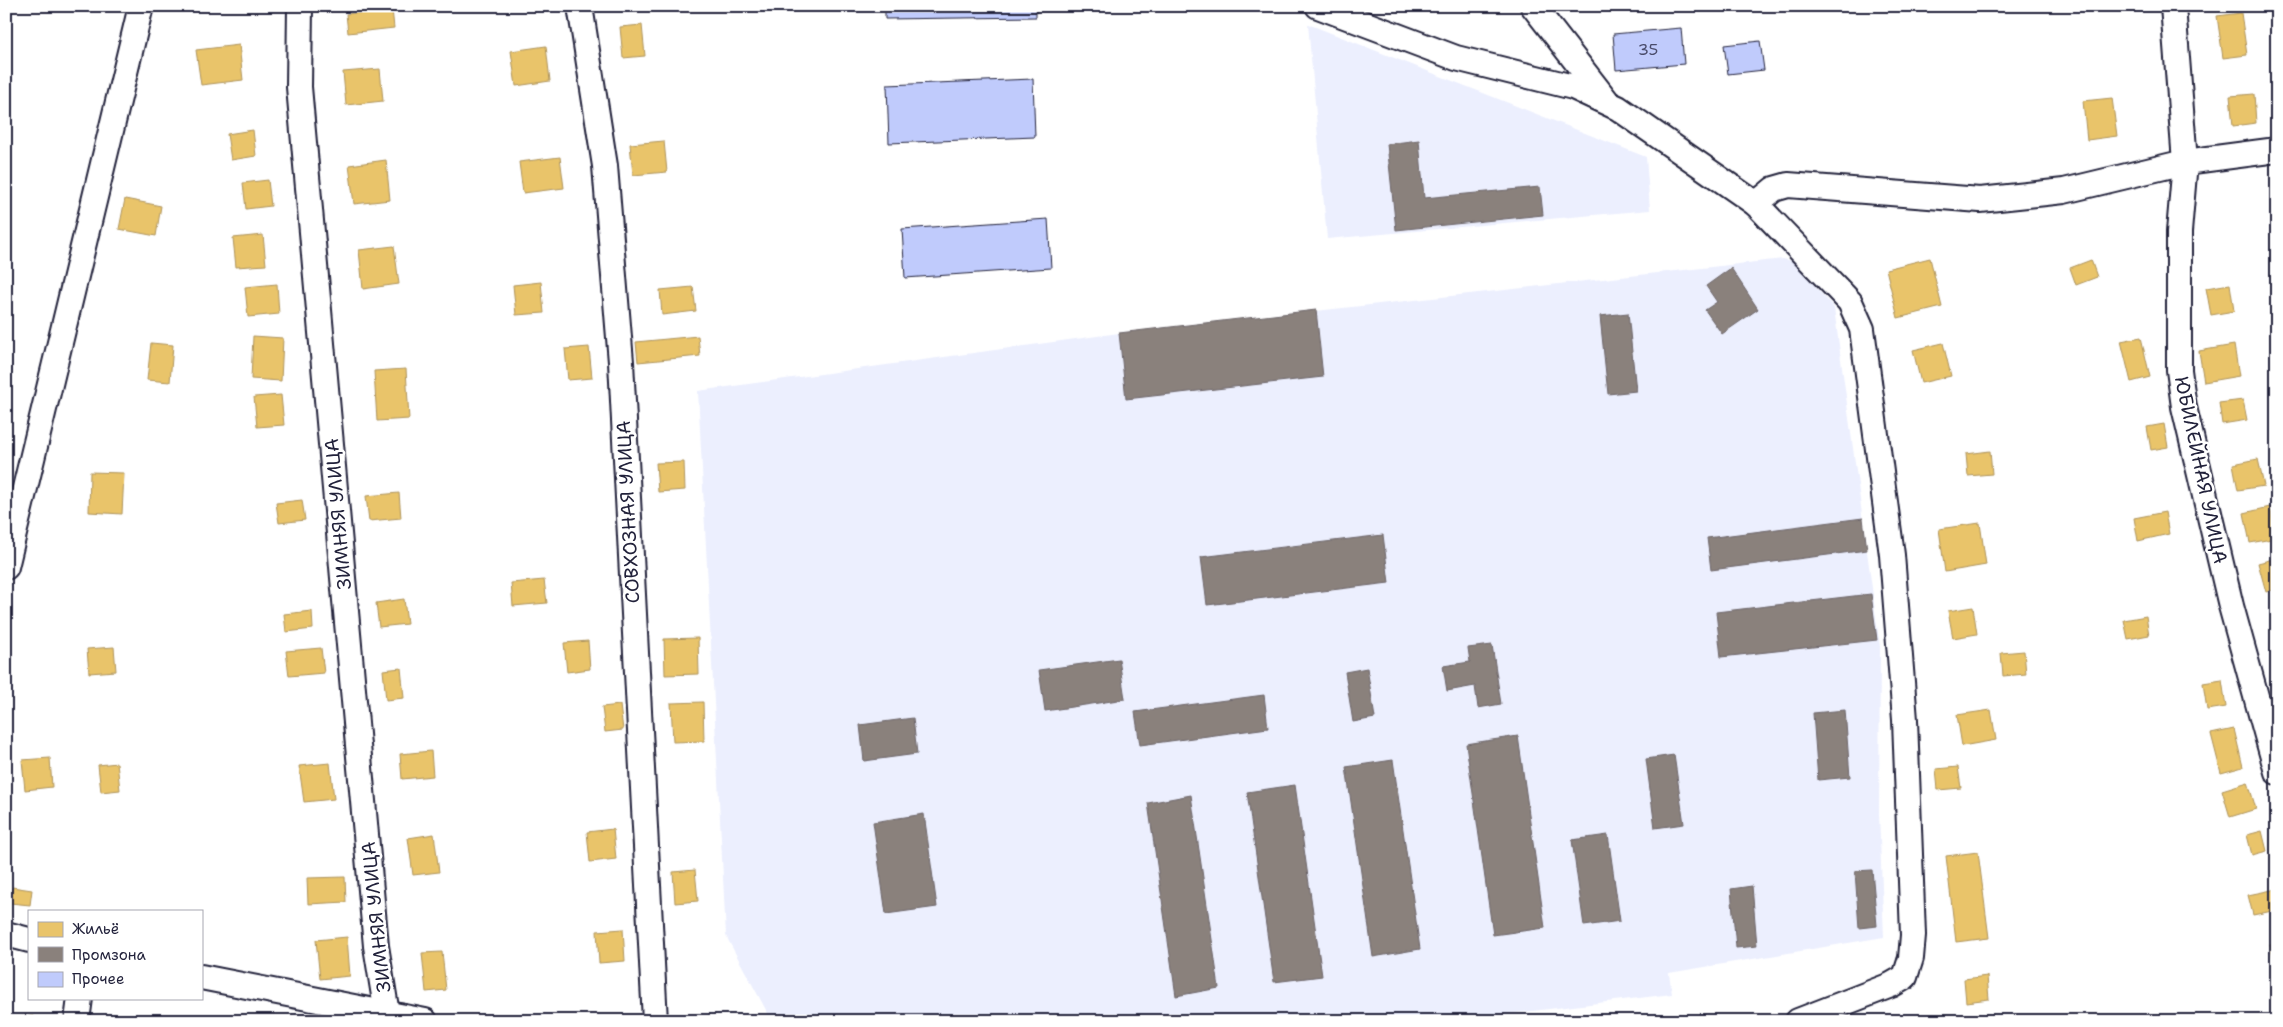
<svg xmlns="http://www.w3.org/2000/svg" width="2283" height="1027" font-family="'Shantell Sans',sans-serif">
<rect width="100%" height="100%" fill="#fff"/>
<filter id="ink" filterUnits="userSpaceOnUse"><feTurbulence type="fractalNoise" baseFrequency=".02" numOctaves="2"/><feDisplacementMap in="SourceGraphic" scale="10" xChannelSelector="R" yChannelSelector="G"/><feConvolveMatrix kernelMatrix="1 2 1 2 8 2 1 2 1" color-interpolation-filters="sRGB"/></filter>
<g filter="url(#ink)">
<g fill="#eceffe">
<polygon points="1308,24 1646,157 1650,210 1327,239"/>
<polygon points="1783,259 1793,261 1834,308 1880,647 1879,814 1884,937 1669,973 1672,994 1450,1021 772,1021 726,936 698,391 1119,333"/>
</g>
<g fill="#e9c46a" stroke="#ad935c">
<polygon points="392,9 394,28 348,33 346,14"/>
<polygon points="2241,13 2247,55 2223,58 2217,16"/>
<polygon points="642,25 645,56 623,58 620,27"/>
<polygon points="239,45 243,80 201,85 196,50"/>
<polygon points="546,46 550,81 516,86 511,51"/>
<polygon points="380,69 383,101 346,105 343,72"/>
<polygon points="2254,94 2256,123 2233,126 2230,96"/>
<polygon points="2112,98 2117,136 2087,140 2083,101"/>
<polygon points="253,130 256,156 231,160 227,134"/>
<polygon points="664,141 667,172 633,175 630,144"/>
<polygon points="560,157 564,188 523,193 519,162"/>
<polygon points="386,160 390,200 354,204 349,165"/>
<polygon points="268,180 271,206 246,209 243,183"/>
<polygon points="125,199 161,206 156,236 119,229"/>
<polygon points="2277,215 2277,234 2272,216"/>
<polygon points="263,235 266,265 236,267 233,238"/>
<polygon points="394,246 399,284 363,289 359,250"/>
<polygon points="1930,258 1942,307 1898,318 1886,269"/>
<polygon points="2091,260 2097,277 2076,285 2070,268"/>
<polygon points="541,282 544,313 516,315 513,285"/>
<polygon points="277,284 279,314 248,317 245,287"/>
<polygon points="2230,284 2234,311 2211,315 2206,288"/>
<polygon points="693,287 696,311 662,315 660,290"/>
<polygon points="253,336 283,338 281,381 251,379"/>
<polygon points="698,336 700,356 638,362 636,342"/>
<polygon points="2141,337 2150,377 2131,382 2121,341"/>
<polygon points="151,343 173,345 170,382 147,380"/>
<polygon points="1943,343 1951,376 1921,383 1913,350"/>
<polygon points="2234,345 2239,376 2204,382 2199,351"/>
<polygon points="589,347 592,378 568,380 565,349"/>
<polygon points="406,369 409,419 377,421 374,371"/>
<polygon points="281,395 284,425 257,427 254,397"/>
<polygon points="2243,400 2247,420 2222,424 2219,403"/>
<polygon points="2164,424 2168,447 2151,450 2147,427"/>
<polygon points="1990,451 1992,474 1968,476 1966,454"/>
<polygon points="2258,459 2264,486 2238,490 2233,464"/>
<polygon points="684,462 685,490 658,492 656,463"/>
<polygon points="90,472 124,473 122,514 89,512"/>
<polygon points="399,493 401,518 369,521 366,496"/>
<polygon points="302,500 305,520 279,523 276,503"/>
<polygon points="2270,507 2277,538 2250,543 2244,513"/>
<polygon points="2165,512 2169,534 2138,541 2134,518"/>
<polygon points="1980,523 1986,565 1945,572 1939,529"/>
<polygon points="2277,558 2277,589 2266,592 2258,563"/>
<polygon points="544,580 547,603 513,606 511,583"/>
<polygon points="404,599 407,624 379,627 376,603"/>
<polygon points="1973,607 1977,634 1953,638 1948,611"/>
<polygon points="312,611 313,629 286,632 284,614"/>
<polygon points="2146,616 2149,635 2128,639 2124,620"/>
<polygon points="698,638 699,674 665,675 664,639"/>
<polygon points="588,641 590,669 567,672 564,643"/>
<polygon points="114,647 116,671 89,673 87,649"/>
<polygon points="321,648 324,673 289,676 286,651"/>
<polygon points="2024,651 2026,674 2003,676 2001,653"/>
<polygon points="401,668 404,698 386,700 383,670"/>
<polygon points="2222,680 2226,707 2207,710 2203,683"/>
<polygon points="703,702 704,741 673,742 671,703"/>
<polygon points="620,705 623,730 605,732 602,707"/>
<polygon points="1991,710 1996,740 1962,746 1957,715"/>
<polygon points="2234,729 2243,767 2221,773 2211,734"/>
<polygon points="431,751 433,776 402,779 400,754"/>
<polygon points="50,758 52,787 25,790 22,760"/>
<polygon points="117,763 120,790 101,792 98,765"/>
<polygon points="330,763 334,799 304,802 299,766"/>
<polygon points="1958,767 1961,788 1938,790 1936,769"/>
<polygon points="2248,782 2256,809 2230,817 2222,790"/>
<polygon points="613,829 616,859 590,862 587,832"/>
<polygon points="2262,831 2267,851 2252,855 2247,835"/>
<polygon points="434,834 439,872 413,875 408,838"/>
<polygon points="1978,852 1989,938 1956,942 1946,856"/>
<polygon points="695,870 698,901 675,903 673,872"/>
<polygon points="345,877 346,902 308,904 307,878"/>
<polygon points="12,887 32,890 30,905 10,903"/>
<polygon points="2277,889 2277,910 2253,915 2248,895"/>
<polygon points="623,929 625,961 599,963 597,931"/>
<polygon points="347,937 350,976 320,979 316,940"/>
<polygon points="2277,942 2277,965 2276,966 2270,944"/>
<polygon points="442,952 446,990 426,992 422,953"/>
<polygon points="1987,976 1989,999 1966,1002 1964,979"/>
<polygon points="33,1016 33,1021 6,1021 6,1019"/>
</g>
<g fill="#8a817c" stroke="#6b6468">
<polygon points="1419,140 1424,198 1540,187 1543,215 1396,230 1387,144"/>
<polygon points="1731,268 1758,309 1722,334 1705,310 1717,302 1706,286"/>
<polygon points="1316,310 1323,377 1126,399 1119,333"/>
<polygon points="1628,313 1636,391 1608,394 1600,316"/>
<polygon points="1863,518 1867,550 1711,570 1707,538"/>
<polygon points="1383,535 1389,583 1207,605 1201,557"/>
<polygon points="1871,594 1877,640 1721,657 1716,612"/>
<polygon points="1492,645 1501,704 1478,708 1475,686 1447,691 1443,666 1470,662 1468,648"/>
<polygon points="1119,659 1125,699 1045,711 1039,670"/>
<polygon points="1367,668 1375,718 1353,722 1345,672"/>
<polygon points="1264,695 1268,728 1140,745 1135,712"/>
<polygon points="1845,710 1850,777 1818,780 1813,713"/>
<polygon points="913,718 917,754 864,761 860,725"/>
<polygon points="1518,736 1545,928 1493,935 1466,744"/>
<polygon points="1674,755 1684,824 1655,828 1646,759"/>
<polygon points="1393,760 1420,949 1373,957 1346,767"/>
<polygon points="1295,785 1322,976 1274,982 1247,792"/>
<polygon points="1191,795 1219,988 1176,996 1148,803"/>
<polygon points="924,814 937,907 886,914 873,822"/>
<polygon points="1608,835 1620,921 1584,926 1572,840"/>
<polygon points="1872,870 1877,926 1859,928 1855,871"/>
<polygon points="1752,886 1757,946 1736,948 1731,889"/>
</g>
<g fill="#c0cbfc" stroke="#22223b">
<polygon points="885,6 1036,6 1036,17 885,19"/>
<polygon points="1681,28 1684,64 1616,70 1613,34"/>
<polygon points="1760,41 1764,70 1728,74 1724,45"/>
<polygon points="1033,79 1035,137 889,143 887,85"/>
<polygon points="1048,219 1051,268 905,278 902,229"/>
</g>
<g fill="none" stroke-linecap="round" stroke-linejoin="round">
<g stroke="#22223b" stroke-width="28">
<g id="minor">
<polyline points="300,6 299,87 376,946 387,1014 385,1021"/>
<polyline points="580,6 605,166 621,362 655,1021"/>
<polyline points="1318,6 1456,58 1573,87 1618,108 1756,204 1850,302 1862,329 1892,555 1905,720 1913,935 1911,958 1905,977 1891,985 1798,1021"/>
<polyline points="1533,6 1606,100"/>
<polyline points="2173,6 2185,162 2179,232 2179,370 2184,407 2231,606 2277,772"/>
<polyline points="1756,204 1774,189 1788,185 1980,200 2064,191 2185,162 2277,150"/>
<polyline points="6,567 141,6"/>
<polyline points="6,934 29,940"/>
<polyline points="201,977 425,1021"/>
<polyline points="77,1021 80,998"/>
</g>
</g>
<use href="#minor" stroke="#fff" stroke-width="24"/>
</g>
</g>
<g text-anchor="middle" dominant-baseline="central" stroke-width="5" stroke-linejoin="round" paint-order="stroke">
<g font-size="16" fill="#4a4c6b">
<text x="1648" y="49">35</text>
</g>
<g font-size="19" fill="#22223b" stroke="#fff">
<text transform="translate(2201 470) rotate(78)">ЮБИЛЕЙНАЯ УЛИЦА</text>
<text transform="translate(628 512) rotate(-93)">СОВХОЗНАЯ УЛИЦА</text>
<text transform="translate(338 514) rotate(-95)">ЗИМНЯЯ УЛИЦА</text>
<text transform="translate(376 917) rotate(-96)">ЗИМНЯЯ УЛИЦА</text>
</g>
</g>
<rect width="2283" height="1027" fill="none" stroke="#fff" stroke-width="25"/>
<rect x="12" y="12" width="2258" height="1002" fill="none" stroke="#22223b" stroke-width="2" filter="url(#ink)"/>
<rect x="28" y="910" width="175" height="90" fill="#ffffff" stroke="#a7a7b1"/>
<rect x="38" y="922" width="25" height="15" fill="#e9c46a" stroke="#a7a7b1"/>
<text x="72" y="934" font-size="15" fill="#22223b">Жильё</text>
<rect x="38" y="947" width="25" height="15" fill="#8a817c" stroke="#a7a7b1"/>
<text x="72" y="960" font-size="15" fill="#22223b">Промзона</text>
<rect x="38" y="972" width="25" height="15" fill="#c0cbfc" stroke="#a7a7b1"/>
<text x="72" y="984" font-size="15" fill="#22223b">Прочее</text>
</svg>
